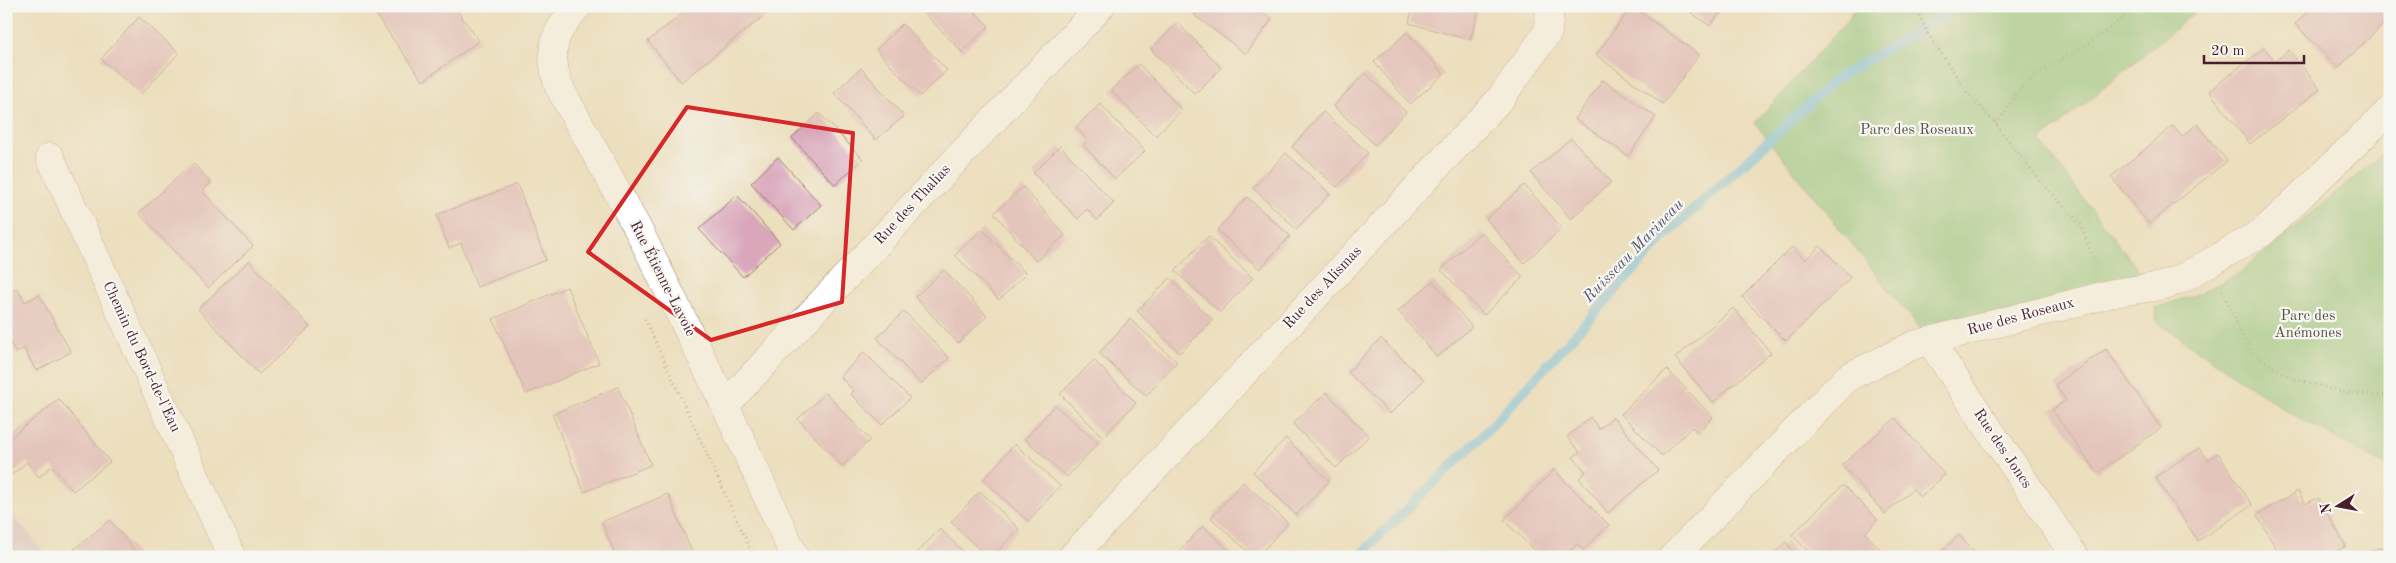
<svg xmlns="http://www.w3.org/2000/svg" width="2396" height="563" font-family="'Old Standard TT',serif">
<rect width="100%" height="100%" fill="#f6f6f2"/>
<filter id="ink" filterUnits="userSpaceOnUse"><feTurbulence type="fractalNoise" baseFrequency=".02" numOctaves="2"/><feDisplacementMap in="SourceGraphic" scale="10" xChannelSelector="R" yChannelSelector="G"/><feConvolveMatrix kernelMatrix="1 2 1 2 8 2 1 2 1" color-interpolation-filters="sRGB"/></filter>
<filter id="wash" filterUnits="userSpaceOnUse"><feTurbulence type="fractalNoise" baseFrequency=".0096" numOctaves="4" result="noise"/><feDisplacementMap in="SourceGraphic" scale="20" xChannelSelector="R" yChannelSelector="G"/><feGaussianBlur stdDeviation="1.12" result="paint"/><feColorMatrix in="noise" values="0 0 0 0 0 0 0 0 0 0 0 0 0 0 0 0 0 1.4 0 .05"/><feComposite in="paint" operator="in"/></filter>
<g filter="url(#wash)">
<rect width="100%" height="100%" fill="#ecdfbe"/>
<polygon fill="#d1bdca" points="6,507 47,555 46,557 6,557"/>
<g fill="#83c67f" stroke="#667255">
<polygon points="1854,6 2202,6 2040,141 2150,286 1930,341 1755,123 1850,18"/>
<polygon points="2390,148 2390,468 2285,410 2157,322 2155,308 2201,293 2241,272"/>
</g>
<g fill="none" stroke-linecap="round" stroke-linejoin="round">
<polyline stroke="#6bc0e7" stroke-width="10" points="1358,557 1486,432 1666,235 1836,79 1952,10 1964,6"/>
</g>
<g id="blocks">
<g fill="#d9a6ba">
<polygon points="388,6 454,6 479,41 423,81 376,15"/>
<polygon points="692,6 776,6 681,82 648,41"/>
<polygon points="918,6 969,6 989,26 962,52"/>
<polygon points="1201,6 1255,6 1272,19 1246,54 1194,15"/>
<polygon points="1413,6 1480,6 1470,40 1409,23"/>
<polygon points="1632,6 1699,55 1663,104 1596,55"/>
<polygon points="1682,6 1725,6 1710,26"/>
<polygon points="2313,6 2390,6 2390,18 2338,68 2295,24"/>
<polygon points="139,17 179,53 141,94 101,59"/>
<polygon points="1178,23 1221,68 1195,94 1151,49"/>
<polygon points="902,24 947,70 920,96 876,50"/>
<polygon points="1407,32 1444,74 1410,104 1374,62"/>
<polygon points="2264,48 2275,61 2289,50 2320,89 2250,144 2209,91"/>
<polygon points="1139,64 1182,110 1155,136 1111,90"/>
<polygon points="861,68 904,116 876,140 834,93"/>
<polygon points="1365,73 1406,112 1375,145 1334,106"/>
<polygon points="1603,80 1656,117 1628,156 1575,119"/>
<polygon points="1100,104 1145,151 1115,179 1083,145 1088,141 1076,127"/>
<polygon points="1323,112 1368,153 1337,187 1292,147"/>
<polygon points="819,113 863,159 835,185 792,138"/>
<polygon points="2197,124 2227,161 2149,224 2111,177 2173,126 2182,137"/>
<polygon points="1571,138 1611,182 1571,219 1531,173"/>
<polygon points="1060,146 1114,203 1097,220 1087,209 1078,219 1033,173"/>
<polygon points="1286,153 1330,194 1296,229 1253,188"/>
<polygon points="778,157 821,205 794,230 751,183"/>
<polygon points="193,163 211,183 202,191 253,246 208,288 139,213"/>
<polygon points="517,184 546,260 477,287 461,243 449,248 437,215"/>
<polygon points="1524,185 1562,228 1524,263 1486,219"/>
<polygon points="1023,187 1065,235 1036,261 994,213"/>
<polygon points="737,195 780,243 743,277 699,229"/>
<polygon points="1247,197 1290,236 1260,269 1217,230"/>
<polygon points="982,229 1026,274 999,300 955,255"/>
<polygon points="1481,232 1523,277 1484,315 1441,270"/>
<polygon points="1208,236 1253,278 1220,312 1175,271"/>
<polygon points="1820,246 1851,277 1786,341 1742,297 1792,247 1805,260"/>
<polygon points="249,261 310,327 259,374 198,309"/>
<polygon points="944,270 987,316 958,343 915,297"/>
<polygon points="1170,278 1213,320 1180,353 1137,311"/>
<polygon points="1433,281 1472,327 1437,357 1398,311"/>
<polygon points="567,287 599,363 526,394 493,319"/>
<polygon points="17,288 25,302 39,295 71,352 36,371 24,348 16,353 6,336 6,294"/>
<polygon points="1733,308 1771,353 1713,402 1675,358"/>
<polygon points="904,311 949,358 921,384 877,338"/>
<polygon points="1130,319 1177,362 1146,396 1099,353"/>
<polygon points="1381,338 1424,380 1390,414 1348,372"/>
<polygon points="2106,349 2161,428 2097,473 2052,410 2066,400 2055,385"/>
<polygon points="864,352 910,398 882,425 851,394 854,391 840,377"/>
<polygon points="1094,360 1136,403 1103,437 1060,394"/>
<polygon points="1667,369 1713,417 1697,433 1692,427 1662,456 1621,414"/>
<polygon points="618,387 651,465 584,492 552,414"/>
<polygon points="1326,392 1369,436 1336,468 1293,424"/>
<polygon points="826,393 870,440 842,466 798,419"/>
<polygon points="59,399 110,462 73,491 52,466 39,477 27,462 8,478 6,475 6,441"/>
<polygon points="1055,405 1098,443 1067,477 1025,439"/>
<polygon points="1590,417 1599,429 1613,417 1658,470 1608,513 1579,478 1586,472 1573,457 1580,452 1567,437"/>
<polygon points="1895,418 1945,475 1920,497 1913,489 1885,514 1842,465"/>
<polygon points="1286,438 1329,481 1296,515 1253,472"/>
<polygon points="1015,444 1060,486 1028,521 983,480"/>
<polygon points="2199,448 2208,460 2218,453 2252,505 2198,541 2155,477"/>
<polygon points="1554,470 1609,525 1583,550 1577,544 1564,557 1541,557 1504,520"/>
<polygon points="1243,482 1288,523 1257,557 1254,557 1211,518"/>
<polygon points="1843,485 1878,520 1865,533 1886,555 1884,557 1814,557 1792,535"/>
<polygon points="980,491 1019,529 992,557 987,557 951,522"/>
<polygon points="2298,491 2305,504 2318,498 2346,546 2328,557 2281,557 2257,515"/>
<polygon points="668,494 694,557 616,557 602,522"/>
<polygon points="110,520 139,557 69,557 67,555"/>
<polygon points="1203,526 1236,557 1174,557"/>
<polygon points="940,529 969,557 913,557"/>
<polygon points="1959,535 1979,557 1935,557"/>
<polygon points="1786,542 1798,557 1770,557"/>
<polygon points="2390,545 2390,557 2352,557 2352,556"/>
</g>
</g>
</g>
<g filter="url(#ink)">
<use href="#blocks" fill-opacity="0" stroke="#9b7f74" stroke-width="1"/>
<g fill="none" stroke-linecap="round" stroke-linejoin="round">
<g stroke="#9b7f74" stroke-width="29">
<g id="street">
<path d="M578 6C552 34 548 49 558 85L640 233 725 405 795 557"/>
<polyline points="50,157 232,557"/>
<polyline points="1930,341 2075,557"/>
<polyline points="725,405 1101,6"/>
<polyline points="1072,557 1500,99 1548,32 1550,6"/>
<polyline points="1673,557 1848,377 1914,345 2113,293 2161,286 2179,280 2263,232 2390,110"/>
</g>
</g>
<g stroke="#9b7f74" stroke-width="3" stroke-dasharray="1 4" stroke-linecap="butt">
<polyline points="1915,6 1928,34 1967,92 1995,123 2040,181 2081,225 2096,266"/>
<polyline points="1995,123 2005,113 2016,93 2039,73 2096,39 2138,6"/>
<polyline points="2222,290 2243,337 2253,353 2289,377 2345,393 2390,396"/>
<polyline points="645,319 754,557"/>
</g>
<use href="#street" stroke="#fff" stroke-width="28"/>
</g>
</g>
<path d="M0 0H2396V563H0ZM687 107 853 133 842 302 711 340 588 252Z" fill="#ecdfbe" fill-opacity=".55" fill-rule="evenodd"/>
<path fill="none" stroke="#d62828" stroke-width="4" stroke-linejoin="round" d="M687 107 853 133 842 302 711 340 588 252Z"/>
<g text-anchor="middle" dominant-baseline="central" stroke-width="4.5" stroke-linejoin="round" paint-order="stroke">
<g font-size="15" fill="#5b5144" stroke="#f6f6f2">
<text x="1917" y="130">Parc des Roseaux</text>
<text x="2308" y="316">Parc des<tspan x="2308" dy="17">Anémones</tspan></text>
</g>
<g font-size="15" fill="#4a1f2b" stroke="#f6f6f2">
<text transform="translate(913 205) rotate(-47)">Rue des Thalias</text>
<text transform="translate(662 279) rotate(63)">Rue Étienne-Lavoie</text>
<text transform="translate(1323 288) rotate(-47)">Rue des Alismas</text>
<text transform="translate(2021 317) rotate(-15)">Rue des Roseaux</text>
<text transform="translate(141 357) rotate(65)">Chemin du Bord-de-l'Eau</text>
<text transform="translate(2002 449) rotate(56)">Rue des Joncs</text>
</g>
<g font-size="16" font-style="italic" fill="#56576d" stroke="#f6f6f2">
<text transform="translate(1634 251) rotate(-46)">Ruisseau Marineau</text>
</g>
</g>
<rect width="2396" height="563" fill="none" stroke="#f6f6f2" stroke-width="25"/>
<g transform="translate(2338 506) rotate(259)" stroke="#f6f6f2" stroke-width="4" paint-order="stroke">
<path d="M0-4L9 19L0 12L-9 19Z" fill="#4a1f2b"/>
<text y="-8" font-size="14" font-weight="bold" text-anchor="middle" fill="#4a1f2b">N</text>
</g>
<path d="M2204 55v8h100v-8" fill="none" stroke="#4a1f2b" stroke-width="2.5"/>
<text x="2211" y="55" font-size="15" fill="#4a1f2b" stroke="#f6f6f2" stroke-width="4" paint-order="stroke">20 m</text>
</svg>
